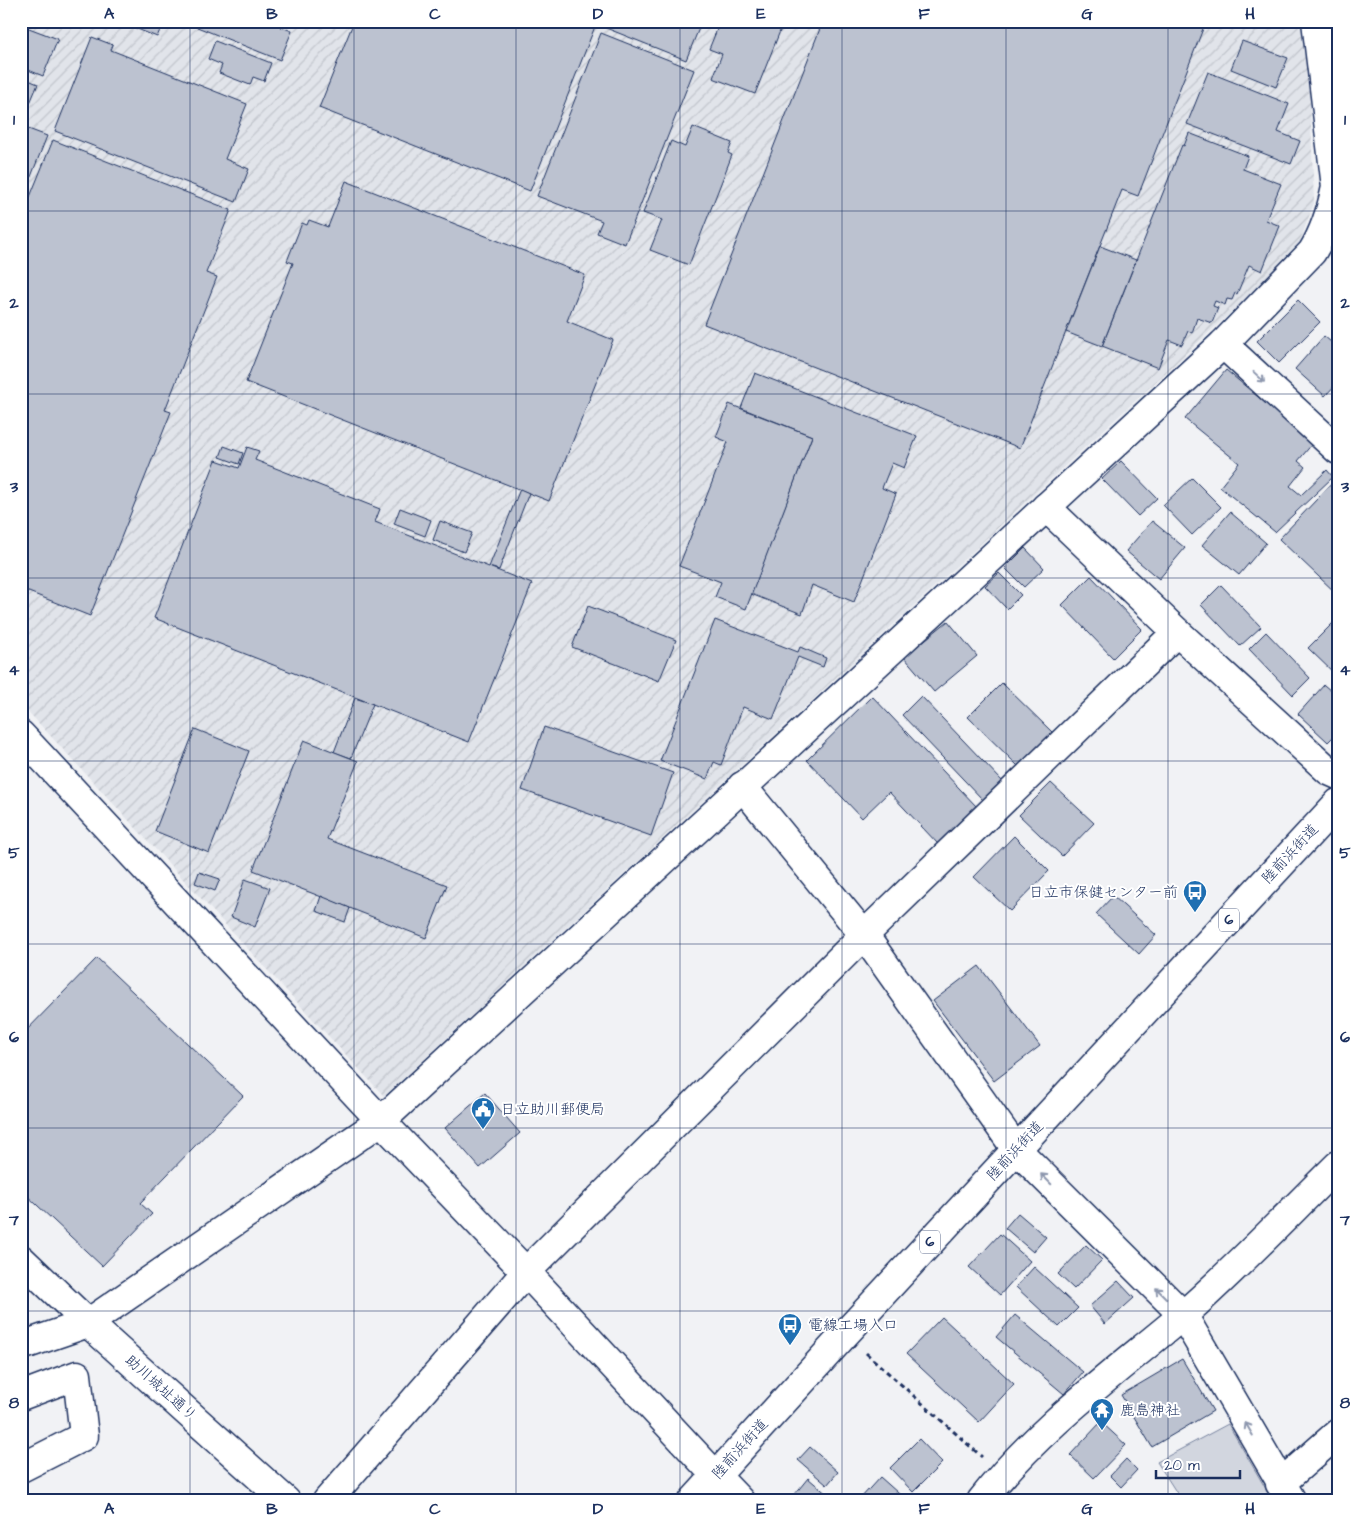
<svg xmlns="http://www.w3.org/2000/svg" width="1359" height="1522" font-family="'Architects Daughter','Klee One',sans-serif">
<defs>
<pattern id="industrial-furrows" width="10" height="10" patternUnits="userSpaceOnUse" patternTransform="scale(1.25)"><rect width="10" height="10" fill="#e1e4ea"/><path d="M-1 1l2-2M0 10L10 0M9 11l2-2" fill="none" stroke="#c0c4cb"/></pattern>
</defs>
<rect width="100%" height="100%" fill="#f1f2f5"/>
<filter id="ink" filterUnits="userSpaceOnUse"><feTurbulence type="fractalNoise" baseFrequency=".02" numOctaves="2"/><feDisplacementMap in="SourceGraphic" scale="10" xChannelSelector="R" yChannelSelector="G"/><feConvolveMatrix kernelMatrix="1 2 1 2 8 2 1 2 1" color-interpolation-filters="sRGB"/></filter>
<g filter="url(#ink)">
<polygon fill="url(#industrial-furrows)" points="21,21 1307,21 1314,203 1296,252 384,1096 21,704"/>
<polygon fill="#d2d6df" stroke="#76829e" points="1228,1424 1273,1501 1182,1501 1157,1462"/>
<g fill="#bcc2d0" stroke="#1b2f5e">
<polygon points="132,21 159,21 163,23 157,37 130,26"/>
<polygon points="182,21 283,21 281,27 292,31 280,60"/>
<polygon points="354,21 702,21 686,60 596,24 530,191 319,108"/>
<polygon points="723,21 784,21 755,94 713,78 722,54 709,49 718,27 721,28"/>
<polygon points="823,21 1206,21 1138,196 1122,190 1020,448 704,324"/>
<polygon points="21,25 58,39 43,76 21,67"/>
<polygon points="601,33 694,70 625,244 597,233 602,221 537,196"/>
<polygon points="92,37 113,45 111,50 247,104 225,159 249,169 236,202 55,131"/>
<polygon points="215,41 271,63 264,81 253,77 250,85 219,73 222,65 208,59"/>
<polygon points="1242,41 1288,58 1276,87 1231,69"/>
<polygon points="1208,72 1289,104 1278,132 1300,141 1291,164 1187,124"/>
<polygon points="21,77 38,84 27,110 21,108"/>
<polygon points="23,127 47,136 21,202 21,132"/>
<polygon points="693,127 732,143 728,153 732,155 689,265 650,250 662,220 643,213 671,141 685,147"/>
<polygon points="1189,133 1248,156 1243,169 1281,184 1266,220 1280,226 1262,271 1249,265 1237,294 1235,293 1232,300 1227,299 1225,305 1215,301 1213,306 1218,308 1212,323 1197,318 1192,333 1188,331 1182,345 1169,340 1158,368 1102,346 1182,145 1184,146"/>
<polygon points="53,140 231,210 206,273 217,277 165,410 171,412 90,616 21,589 21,219"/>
<polygon points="346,181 585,275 567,321 613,340 549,501 246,382 293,263 287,261 302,223 307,225 309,220 328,227"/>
<polygon points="1100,246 1136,260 1102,346 1066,332"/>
<polygon points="1298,300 1320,322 1279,363 1257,341"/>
<polygon points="1324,336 1338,348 1338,382 1325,396 1295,369"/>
<polygon points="1226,370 1313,443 1298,461 1305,467 1290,486 1301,495 1327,470 1333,477 1275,532 1220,487 1239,463 1185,419"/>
<polygon points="755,373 917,436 904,468 892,463 882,488 896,494 854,602 812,585 802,614 751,594 812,436 741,408"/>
<polygon points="729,404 812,436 746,609 715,597 721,582 679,566 728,442 716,437"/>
<polygon points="224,446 243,453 239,464 220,457"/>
<polygon points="247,447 259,451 255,460 380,509 375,522 532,584 469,742 154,618 216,460 239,468"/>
<polygon points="1121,461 1157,498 1138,516 1102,479"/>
<polygon points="1338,477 1338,595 1279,539"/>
<polygon points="1192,478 1221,507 1192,535 1163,505"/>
<polygon points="520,489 529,493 499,570 489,567"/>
<polygon points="400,508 431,520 425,536 394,524"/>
<polygon points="1230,512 1266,543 1239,575 1202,545"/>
<polygon points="440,521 472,533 464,552 433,540"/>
<polygon points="1152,521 1185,548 1159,579 1126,551"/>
<polygon points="1025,548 1044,568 1024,587 1005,568"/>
<polygon points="999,573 1021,595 1007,609 985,586"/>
<polygon points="1091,576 1142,629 1113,658 1062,605"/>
<polygon points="1221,585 1261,627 1240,646 1201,605"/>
<polygon points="588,606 676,640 659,681 572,647"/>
<polygon points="1338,618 1338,677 1308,648"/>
<polygon points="715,620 798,652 800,647 826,658 823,667 798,657 773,719 743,707 721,765 714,762 707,779 660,761"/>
<polygon points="948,621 977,656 934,692 904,657"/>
<polygon points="1266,632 1310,678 1293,695 1249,649"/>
<polygon points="1002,683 1052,732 1018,766 968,717"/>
<polygon points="1324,685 1338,697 1338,732 1328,742 1298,714"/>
<polygon points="872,696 977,807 938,844 889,792 862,818 807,760"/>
<polygon points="921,696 1003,782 983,800 902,715"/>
<polygon points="355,698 373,704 351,758 334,752"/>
<polygon points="544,727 673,773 651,836 522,790"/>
<polygon points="195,729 249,751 209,853 155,831"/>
<polygon points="304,740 358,761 327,839 447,885 426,938 253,870"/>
<polygon points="1051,783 1094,823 1062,856 1019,815"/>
<polygon points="1014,836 1049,871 1010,911 974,877"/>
<polygon points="199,872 220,879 215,891 195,883"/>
<polygon points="245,879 270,888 255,927 231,917"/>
<polygon points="321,896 350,908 345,922 316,911"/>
<polygon points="1113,896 1156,935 1139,954 1096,914"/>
<polygon points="97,958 243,1096 140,1203 152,1214 102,1266 21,1190 21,1036"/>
<polygon points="979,966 1040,1046 994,1081 933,1001"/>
<polygon points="485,1093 520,1133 480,1168 445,1128"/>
<polygon points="1018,1213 1046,1237 1033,1252 1005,1228"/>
<polygon points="1000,1234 1030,1261 1000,1295 969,1267"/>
<polygon points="1086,1245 1102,1260 1074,1289 1058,1274"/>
<polygon points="1034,1267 1078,1308 1059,1327 1016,1287"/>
<polygon points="1118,1281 1134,1298 1105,1324 1090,1306"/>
<polygon points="1015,1315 1083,1372 1064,1394 996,1337"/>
<polygon points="942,1317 1014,1384 979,1422 906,1354"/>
<polygon points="1182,1359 1213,1411 1152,1447 1121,1395"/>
<polygon points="1101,1422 1126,1445 1094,1478 1070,1455"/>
<polygon points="919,1439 942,1463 913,1492 890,1468"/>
<polygon points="810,1447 838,1472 827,1485 798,1460"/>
<polygon points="1126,1459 1137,1470 1121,1487 1110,1476"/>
<polygon points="880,1477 907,1501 860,1499"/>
<polygon points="808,1478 835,1501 803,1501 795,1494"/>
</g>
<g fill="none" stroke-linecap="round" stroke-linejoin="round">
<g stroke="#1b2f5e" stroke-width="31">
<g id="minor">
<polyline points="1223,344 1338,450"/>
<polyline points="1046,507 1177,632 1329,771 1338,775"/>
<polyline points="742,786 864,935 1016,1149 1183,1315 1292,1501"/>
<polyline points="21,1259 88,1323 286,1501"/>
<path d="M21 1346 88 1323 381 1121 1223 344 1312 252C1325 231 1331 211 1336 187L1316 21"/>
<polyline points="21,1396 77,1375 84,1436 21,1468"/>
<polyline points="1280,1484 1338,1433"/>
<polyline points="327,1501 526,1272 864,935 1177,632"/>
<path d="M981 1501C1037 1429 1113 1374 1182 1316 1236 1269 1286 1216 1338 1165"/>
</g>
</g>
<g stroke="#1b2f5e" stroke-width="31">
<polyline id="tertiary" points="21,735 381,1121 526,1272 716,1476"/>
</g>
<g stroke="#1b2f5e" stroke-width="31">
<g id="trunk">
<polyline points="716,1476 740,1501"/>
<polyline points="693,1501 845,1334 1338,803"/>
</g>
</g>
<g stroke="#1b2f5e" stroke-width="3" stroke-dasharray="5 4" stroke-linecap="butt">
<polyline points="866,1353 982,1457"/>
<polyline points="1021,1494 1027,1501"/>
</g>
<use href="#minor" stroke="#fff" stroke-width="28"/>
<use href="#tertiary" stroke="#fff" stroke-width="28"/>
<use href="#trunk" stroke="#fff" stroke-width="28"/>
</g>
<defs><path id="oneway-shaft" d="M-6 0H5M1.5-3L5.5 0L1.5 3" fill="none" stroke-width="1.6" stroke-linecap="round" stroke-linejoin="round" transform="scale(1.25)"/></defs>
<g stroke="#8d97ae">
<use href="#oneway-shaft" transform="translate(1259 377) rotate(43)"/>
<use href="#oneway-shaft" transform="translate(1046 1179) rotate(-135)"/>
<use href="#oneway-shaft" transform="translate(1161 1293) rotate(-135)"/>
<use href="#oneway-shaft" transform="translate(1249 1429) rotate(-120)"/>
</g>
</g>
<path fill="none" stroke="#1b2f5e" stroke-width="1" stroke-opacity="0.55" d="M190 21V1501M354 21V1501M516 21V1501M680 21V1501M842 21V1501M1006 21V1501M1168 21V1501M21 211H1338M21 394H1338M21 578H1338M21 761H1338M21 944H1338M21 1128H1338M21 1311H1338"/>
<defs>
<g id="bus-pin" transform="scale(1.25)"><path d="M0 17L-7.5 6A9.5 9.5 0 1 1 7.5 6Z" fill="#1f6fb2" stroke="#fff"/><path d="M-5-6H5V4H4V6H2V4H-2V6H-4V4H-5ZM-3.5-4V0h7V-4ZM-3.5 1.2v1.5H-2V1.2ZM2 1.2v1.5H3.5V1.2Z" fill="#fff"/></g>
<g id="civic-pin" transform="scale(1.25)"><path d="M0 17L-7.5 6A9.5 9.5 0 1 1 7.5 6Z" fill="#1f6fb2" stroke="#fff"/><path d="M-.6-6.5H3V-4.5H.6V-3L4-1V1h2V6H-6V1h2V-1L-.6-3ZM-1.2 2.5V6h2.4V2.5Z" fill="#fff"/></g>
<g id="temple-pin" transform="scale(1.25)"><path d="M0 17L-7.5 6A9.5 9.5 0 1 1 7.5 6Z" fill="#1f6fb2" stroke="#fff"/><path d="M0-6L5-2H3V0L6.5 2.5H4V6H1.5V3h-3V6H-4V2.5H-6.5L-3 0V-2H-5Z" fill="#fff"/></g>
</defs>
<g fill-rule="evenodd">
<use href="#bus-pin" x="1195" y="892"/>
<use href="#civic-pin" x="483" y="1109"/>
<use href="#bus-pin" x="790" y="1325"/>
<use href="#temple-pin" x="1102" y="1410"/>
</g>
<g text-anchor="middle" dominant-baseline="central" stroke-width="4" stroke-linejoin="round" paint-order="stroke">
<g fill="#fff" stroke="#5f6d8e" stroke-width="1">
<rect x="1219" y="908.5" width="20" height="23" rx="4"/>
<rect x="920" y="1230.5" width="20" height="23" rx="4"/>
</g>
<g font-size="14" font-weight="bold" fill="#1b2f5e">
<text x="1229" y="920">6</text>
<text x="930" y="1242">6</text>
</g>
<g font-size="15" fill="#1b2f5e" stroke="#fff">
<text transform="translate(1290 854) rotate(-47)">陸前浜街道</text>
<text transform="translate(1015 1151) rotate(-47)">陸前浜街道</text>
<text transform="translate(161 1388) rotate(42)">助川城址通り</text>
<text transform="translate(740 1449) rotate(-48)">陸前浜街道</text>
</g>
<g font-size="15" fill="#1b2f5e" stroke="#fff" text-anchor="start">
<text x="1178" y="892" text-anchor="end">日立市保健センター前</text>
<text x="500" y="1109">日立助川郵便局</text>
<text x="808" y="1325">電線工場入口</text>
<text x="1120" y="1410">鹿島神社</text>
</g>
</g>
<rect width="1359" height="1522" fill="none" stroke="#fff" stroke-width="55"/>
<path d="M1156 1470v8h84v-8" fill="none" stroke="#1b2f5e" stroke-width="2.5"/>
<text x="1164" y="1470" font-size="15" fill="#1b2f5e" stroke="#ffffff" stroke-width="4" paint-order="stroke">20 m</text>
<rect x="28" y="28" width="1304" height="1466" fill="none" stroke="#1b2f5e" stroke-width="2"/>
<g font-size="16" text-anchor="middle" font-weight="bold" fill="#1b2f5e">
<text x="109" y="19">A</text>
<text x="272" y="19">B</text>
<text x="435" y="19">C</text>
<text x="598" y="19">D</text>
<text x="761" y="19">E</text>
<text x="924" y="19">F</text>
<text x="1087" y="19">G</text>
<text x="1250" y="19">H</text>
<text x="14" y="125">1</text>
<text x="1345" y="125">1</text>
<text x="14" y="308">2</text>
<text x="1345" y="308">2</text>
<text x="14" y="492">3</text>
<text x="1345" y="492">3</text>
<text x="14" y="675">4</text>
<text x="1345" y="675">4</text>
<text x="14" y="858">5</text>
<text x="1345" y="858">5</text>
<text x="14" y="1042">6</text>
<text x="1345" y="1042">6</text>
<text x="14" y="1225">7</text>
<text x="1345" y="1225">7</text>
<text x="14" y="1408">8</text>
<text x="1345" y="1408">8</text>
<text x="109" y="1514">A</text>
<text x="272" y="1514">B</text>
<text x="435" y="1514">C</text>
<text x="598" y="1514">D</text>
<text x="761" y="1514">E</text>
<text x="924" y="1514">F</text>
<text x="1087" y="1514">G</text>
<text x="1250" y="1514">H</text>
</g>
</svg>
